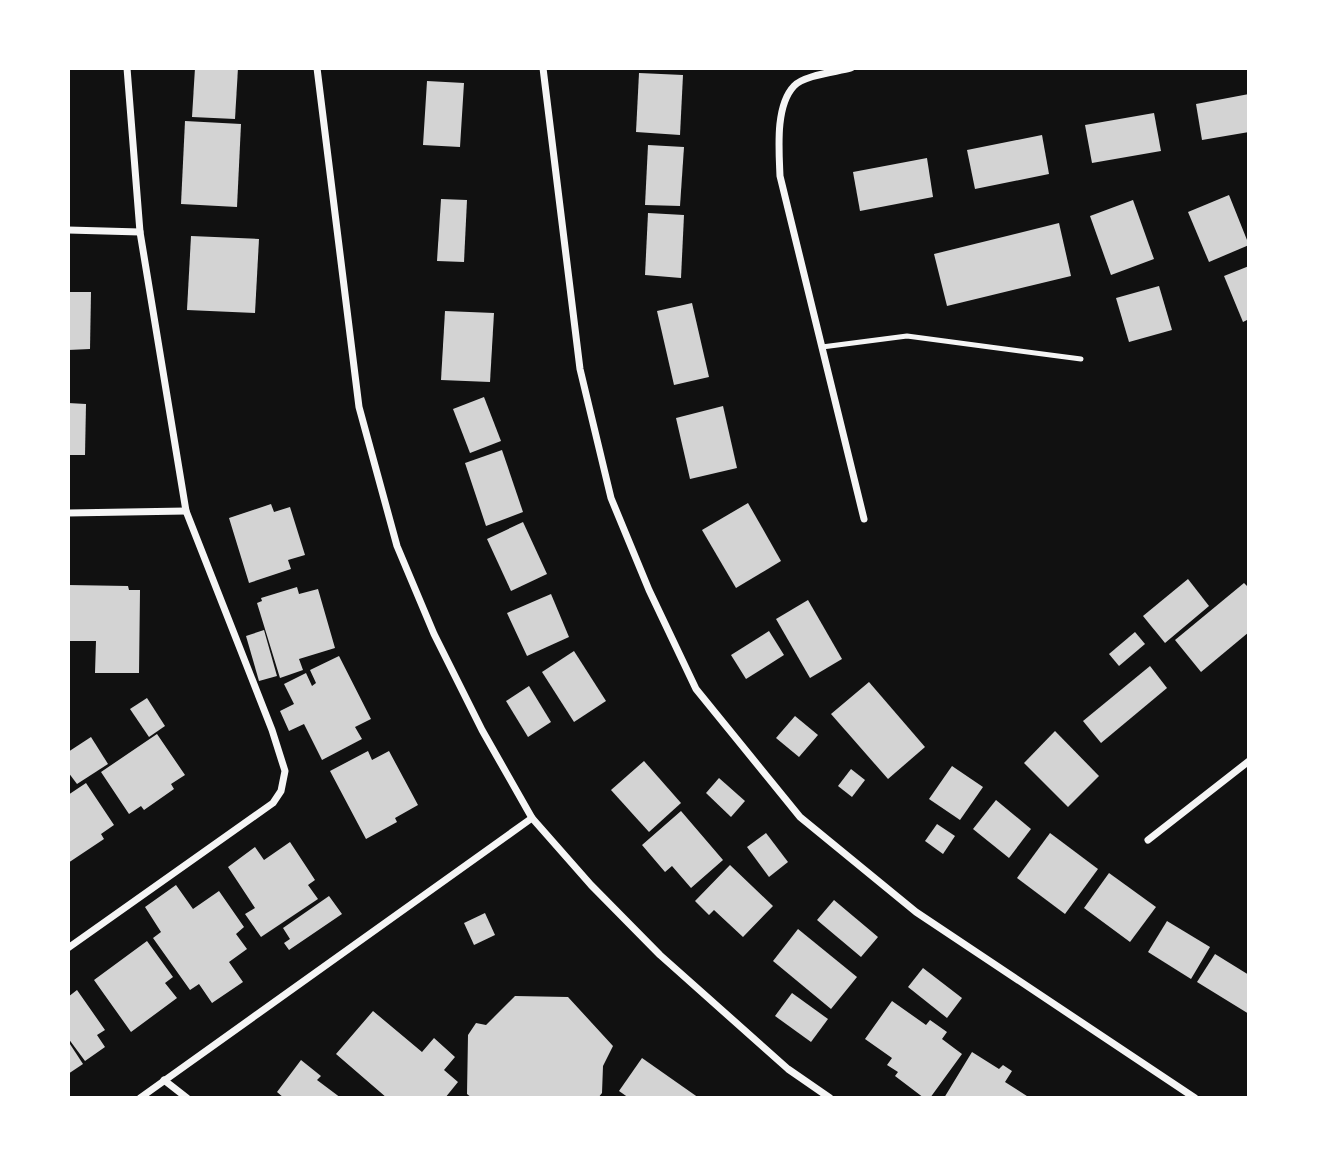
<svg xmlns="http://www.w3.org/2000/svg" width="1317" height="1166" font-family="'Roboto Condensed',sans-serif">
<rect width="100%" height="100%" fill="#111"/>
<g fill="#d3d3d3">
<polygon points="195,68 238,68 235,119 192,117"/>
<polygon points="639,73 683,75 680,135 636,132"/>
<polygon points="427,81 464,83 460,147 423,145"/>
<polygon points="1249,94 1249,132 1202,140 1196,104"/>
<polygon points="1154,113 1161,151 1092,163 1085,125"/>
<polygon points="185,121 241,124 237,207 181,204"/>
<polygon points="1042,135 1049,174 975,189 967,150"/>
<polygon points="648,145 684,147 680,206 645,205"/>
<polygon points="927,158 933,197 860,211 853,172"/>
<polygon points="1229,195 1249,245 1209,262 1188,212"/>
<polygon points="441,199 467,200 464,262 437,261"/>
<polygon points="1133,200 1154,259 1111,275 1090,216"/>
<polygon points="648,213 684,215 681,278 645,275"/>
<polygon points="1059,223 1071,276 947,306 934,254"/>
<polygon points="191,236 259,239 255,313 187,310"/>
<polygon points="1249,266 1249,319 1243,322 1224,276"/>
<polygon points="1159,286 1172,330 1129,342 1116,298"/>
<polygon points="68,292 91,292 90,349 68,350"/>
<polygon points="692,303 709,377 674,385 657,311"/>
<polygon points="445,311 494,313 490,382 441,380"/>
<polygon points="484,397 501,441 470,453 453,409"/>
<polygon points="68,403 86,404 85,455 68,455"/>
<polygon points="723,406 737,468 690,479 676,418"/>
<polygon points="502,450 523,512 486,526 465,463"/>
<polygon points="748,503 781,561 736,588 702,530"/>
<polygon points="271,504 274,512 290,507 305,555 288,560 291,569 249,583 229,518"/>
<polygon points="523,522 547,574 511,591 487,539"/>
<polygon points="1188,579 1209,606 1165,643 1143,616"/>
<polygon points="1244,583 1249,588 1249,632 1201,672 1175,640"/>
<polygon points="68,585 128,586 129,590 140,590 139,673 95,673 96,641 68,641"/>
<polygon points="297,587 299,594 318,589 335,648 299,659 303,670 280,678 257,603 262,601 261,598"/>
<polygon points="551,594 569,637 527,656 507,613"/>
<polygon points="808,600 842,659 810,678 776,619"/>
<polygon points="264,630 277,676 259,681 246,636"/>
<polygon points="769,631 784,655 746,679 731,655"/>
<polygon points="1135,632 1145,644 1119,666 1109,654"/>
<polygon points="574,651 606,701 574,722 542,672"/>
<polygon points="339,656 371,719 355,727 362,739 322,760 304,724 289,731 280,711 294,704 284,684 306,673 312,686 316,683 310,670"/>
<polygon points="1150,666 1167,688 1101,743 1083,721"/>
<polygon points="869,682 925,747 888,779 831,714"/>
<polygon points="529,686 551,722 528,737 506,701"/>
<polygon points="147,698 165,726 149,737 130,709"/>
<polygon points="795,716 818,735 799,757 776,738"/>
<polygon points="1055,731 1099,776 1068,807 1024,763"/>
<polygon points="157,734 185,775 171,784 174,789 144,810 141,806 129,814 101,772"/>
<polygon points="91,737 108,764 77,784 68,772 68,752"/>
<polygon points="368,751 372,760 389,751 418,805 395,818 397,822 366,839 330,771"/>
<polygon points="644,761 681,803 649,832 611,790"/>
<polygon points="952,766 983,787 960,820 929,799"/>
<polygon points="851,769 865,780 852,797 838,786"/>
<polygon points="719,778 745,801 731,817 706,793"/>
<polygon points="86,783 114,825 101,834 104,839 68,863 68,795"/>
<polygon points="996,800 1031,829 1009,858 973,829"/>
<polygon points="681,811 723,860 691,888 672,866 665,872 642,845"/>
<polygon points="937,824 955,836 943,854 925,841"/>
<polygon points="766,833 788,862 769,877 747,847"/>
<polygon points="1050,833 1098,869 1065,914 1017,878"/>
<polygon points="290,842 315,880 308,885 318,899 261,937 245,914 255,908 228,867 255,847 264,860"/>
<polygon points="730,865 773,906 743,937 714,910 709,915 695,901"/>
<polygon points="1109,873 1156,907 1130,942 1084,908"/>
<polygon points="176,885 193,909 219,891 244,927 236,934 247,949 229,962 243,982 212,1003 199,984 190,990 153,938 161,932 145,907"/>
<polygon points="329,896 342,914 289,950 284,943 290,939 283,928"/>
<polygon points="834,900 878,937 861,957 817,920"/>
<polygon points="485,913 495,935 474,945 464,923"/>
<polygon points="1167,921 1210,947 1191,979 1148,952"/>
<polygon points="798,929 857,977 831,1009 773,961"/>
<polygon points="147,941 173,977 165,983 177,998 131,1032 94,980"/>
<polygon points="1215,954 1249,975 1249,1014 1197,982"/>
<polygon points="923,968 962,998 947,1018 908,987"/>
<polygon points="77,990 105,1030 97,1035 105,1047 85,1061 68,1038 68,997"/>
<polygon points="792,993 828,1019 811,1042 775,1016"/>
<polygon points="515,996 568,997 613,1046 603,1066 602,1093 598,1098 472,1098 467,1094 468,1035 476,1023 486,1025"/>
<polygon points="892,1001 926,1025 930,1020 947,1032 942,1039 962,1054 930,1098 924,1098 895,1076 898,1072 887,1065 892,1058 865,1039"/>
<polygon points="373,1011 422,1052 434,1038 455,1057 444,1070 458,1082 445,1098 387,1098 336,1054"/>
<polygon points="68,1041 83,1064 68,1074"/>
<polygon points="972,1052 999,1069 1003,1065 1012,1071 1005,1082 1030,1098 944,1098"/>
<polygon points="642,1058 699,1098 629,1098 619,1091"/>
<polygon points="301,1060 321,1076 317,1080 341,1098 284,1098 277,1092"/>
</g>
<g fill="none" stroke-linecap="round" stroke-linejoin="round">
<polyline stroke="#f5f5f5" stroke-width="5" points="822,347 907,336 1081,359"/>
<g stroke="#f5f5f5" stroke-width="7">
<polyline points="317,68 359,407 397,546 434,634 482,730 532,818 591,885 660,955 788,1069 830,1098"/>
<polyline points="543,68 580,369 611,498 649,590 696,689 800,817 916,912 1195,1098"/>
<path d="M851 68C837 72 804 75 794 86 775 106 779 150 780 176L864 519"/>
<polyline points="68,230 140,232"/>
<polyline points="68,513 186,511"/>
<polyline points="1148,840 1249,761"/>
<polyline points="68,948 273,803 281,791 285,771 272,730 186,511 140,232 127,68"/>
<polyline points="164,1080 187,1098"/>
<polyline points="140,1098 532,818"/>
</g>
</g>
<rect width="1317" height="1166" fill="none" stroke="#ffffff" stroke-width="140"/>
</svg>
